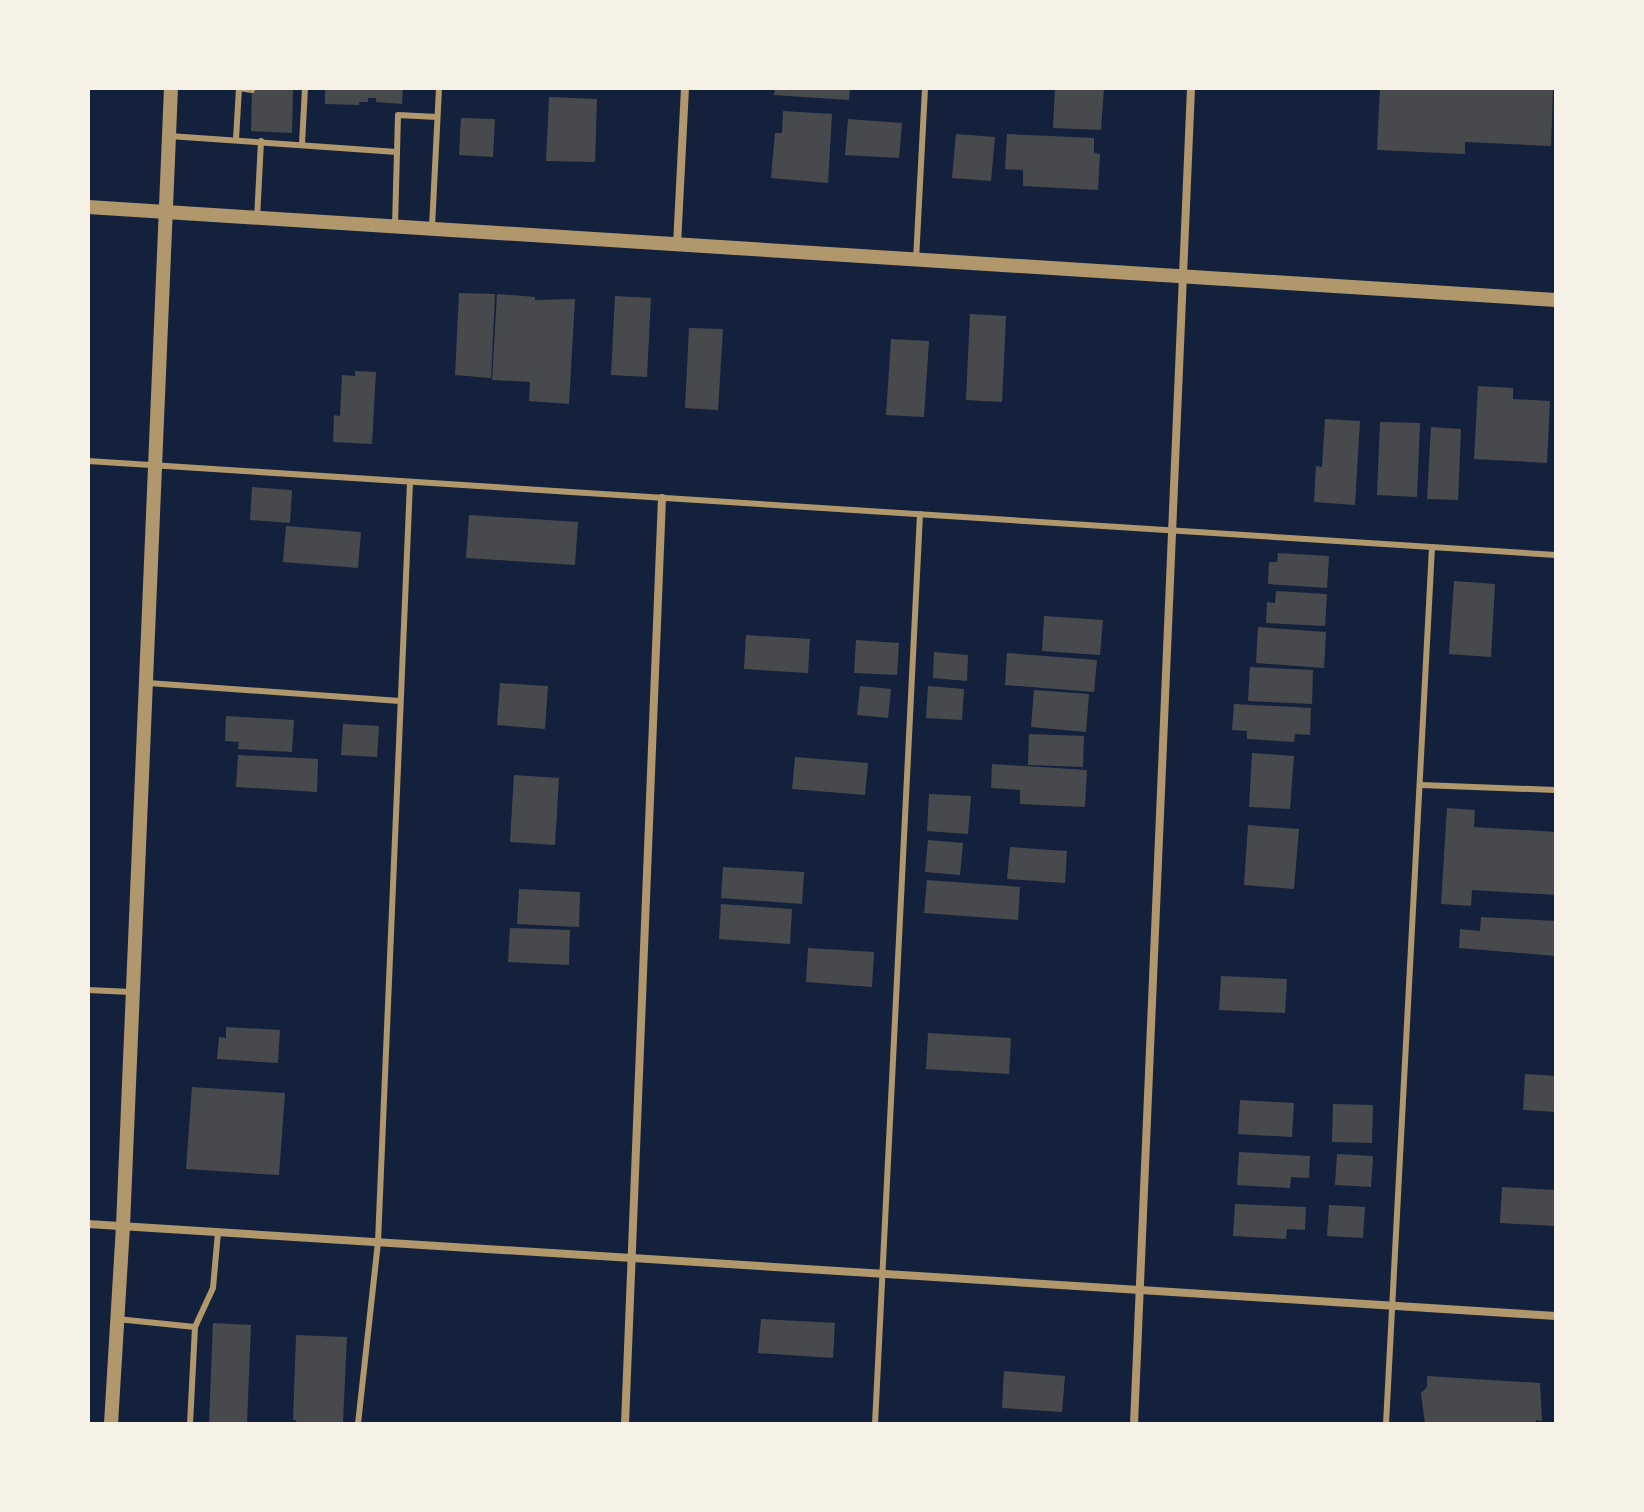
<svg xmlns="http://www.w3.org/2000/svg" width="1644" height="1512" font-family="'Open Sans',sans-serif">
<rect width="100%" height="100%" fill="#14213d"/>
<g fill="#48494c">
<polygon points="252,88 293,88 292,133 251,131"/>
<polygon points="325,88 403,88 402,104 376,102 376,98 368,98 368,102 359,102 359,105 325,104"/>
<polygon points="775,88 850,88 849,100 774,95"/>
<polygon points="1055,88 1104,88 1101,130 1053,128"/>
<polygon points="1380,88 1553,88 1551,146 1465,142 1465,154 1377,150"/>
<polygon points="549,97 597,99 595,162 546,161"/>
<polygon points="783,111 832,114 828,183 771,178 775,133 782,133"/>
<polygon points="461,118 495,119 493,157 459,155"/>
<polygon points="848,119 902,123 899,158 845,155"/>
<polygon points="956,134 995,137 991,181 952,178"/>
<polygon points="1007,134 1094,138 1094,153 1100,154 1098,190 1023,186 1023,170 1005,169"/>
<polygon points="459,293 495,294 491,378 455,375"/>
<polygon points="497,294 535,297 535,300 575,299 569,404 529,401 530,382 492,380"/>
<polygon points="615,296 651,298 647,377 611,375"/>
<polygon points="970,314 1006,316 1002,402 966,400"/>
<polygon points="689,328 723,329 718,410 685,408"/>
<polygon points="891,339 929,341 924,417 886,415"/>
<polygon points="355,371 376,372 372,444 333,442 334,415 340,416 342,375 355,376"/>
<polygon points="1478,386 1513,388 1513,399 1550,401 1547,463 1474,459"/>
<polygon points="1325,419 1360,421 1355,505 1314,502 1316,466 1322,467"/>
<polygon points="1380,422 1420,423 1417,497 1377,495"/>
<polygon points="1431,427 1461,429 1458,500 1427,499"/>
<polygon points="252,487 292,490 290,523 250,520"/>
<polygon points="469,515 578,522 575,565 466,558"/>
<polygon points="286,526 361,532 358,568 283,562"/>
<polygon points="1278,553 1329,556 1327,588 1268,584 1269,562 1277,562"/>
<polygon points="1454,581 1495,584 1491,657 1449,654"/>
<polygon points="1276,591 1327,594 1325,626 1266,623 1267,602 1275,603"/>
<polygon points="1044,616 1103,620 1100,655 1042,651"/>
<polygon points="1258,627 1326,632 1324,668 1256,663"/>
<polygon points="746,635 810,639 808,673 744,669"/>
<polygon points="856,640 899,643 897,675 854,673"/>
<polygon points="934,652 968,655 967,681 933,678"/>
<polygon points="1007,653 1097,660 1094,692 1005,685"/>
<polygon points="1250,667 1313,670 1312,704 1248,701"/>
<polygon points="500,683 548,686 545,729 497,725"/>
<polygon points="860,686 891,689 888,718 857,715"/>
<polygon points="928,686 964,689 962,720 926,718"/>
<polygon points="1034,690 1089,694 1086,732 1031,727"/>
<polygon points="1234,704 1311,708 1310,735 1295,734 1294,742 1247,739 1247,731 1232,730"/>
<polygon points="226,716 294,720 292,752 238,749 239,742 225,741"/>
<polygon points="343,724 379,726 377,757 341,755"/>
<polygon points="1029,734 1084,736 1083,767 1028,765"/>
<polygon points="1252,753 1294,756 1290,809 1249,807"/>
<polygon points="238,755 318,759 317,792 236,787"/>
<polygon points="795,757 868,763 865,795 792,789"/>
<polygon points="992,764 1087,770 1085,807 1020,804 1020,790 991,788"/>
<polygon points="514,775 559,778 555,845 510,842"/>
<polygon points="929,794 971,796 968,834 927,831"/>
<polygon points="1447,808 1475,810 1474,827 1556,832 1556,895 1472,890 1471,906 1441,904"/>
<polygon points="1248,825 1299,829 1294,889 1244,885"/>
<polygon points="928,840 963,843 960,875 925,872"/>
<polygon points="1010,847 1067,851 1065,883 1007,879"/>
<polygon points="723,867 804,872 802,904 721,898"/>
<polygon points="927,880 1020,887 1018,920 924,913"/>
<polygon points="519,889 580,892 579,927 517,924"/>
<polygon points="721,904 792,909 790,944 719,939"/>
<polygon points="1481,917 1556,921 1556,956 1459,948 1460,929 1480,931"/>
<polygon points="510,928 570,930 569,965 508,962"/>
<polygon points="808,948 874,952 872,987 806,982"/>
<polygon points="1221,976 1287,979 1285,1013 1219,1010"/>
<polygon points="226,1027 280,1030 278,1063 217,1059 219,1037 226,1038"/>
<polygon points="928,1033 1011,1038 1009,1074 926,1069"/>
<polygon points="1525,1074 1556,1076 1556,1112 1523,1110"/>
<polygon points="192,1087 285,1093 279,1175 186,1169"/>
<polygon points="1240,1100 1294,1103 1292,1137 1238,1134"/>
<polygon points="1333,1104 1373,1105 1372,1143 1332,1142"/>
<polygon points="1239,1152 1310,1156 1309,1178 1291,1177 1290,1188 1237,1185"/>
<polygon points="1337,1154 1373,1156 1371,1187 1335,1185"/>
<polygon points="1502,1187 1556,1190 1556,1226 1500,1223"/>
<polygon points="1235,1204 1306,1207 1305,1230 1287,1229 1286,1239 1233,1236"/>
<polygon points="1329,1205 1365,1207 1363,1238 1327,1236"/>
<polygon points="761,1319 835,1323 833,1358 758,1353"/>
<polygon points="213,1323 251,1325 247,1424 209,1424"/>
<polygon points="296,1335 347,1337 343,1422 293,1424 297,1420 293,1420"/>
<polygon points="1004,1371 1065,1376 1062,1412 1002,1408"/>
<polygon points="1427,1376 1540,1383 1542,1421 1536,1420 1536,1424 1425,1424 1421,1393 1427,1387"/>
</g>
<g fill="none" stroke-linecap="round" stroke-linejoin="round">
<g stroke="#b1986c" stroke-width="6">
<polyline points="239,88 252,90"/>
<polyline points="169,136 397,152"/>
<polyline points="236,139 239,88"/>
<polyline points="302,144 305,88"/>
<polyline points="257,219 261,141"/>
<polyline points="395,225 398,115 437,117"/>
<polyline points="432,227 439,88"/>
<polyline points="916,260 925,88"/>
<polyline points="88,461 1556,555"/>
<polyline points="148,683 400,701"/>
<polyline points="1421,785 1556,790"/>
<polyline points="88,990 131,992"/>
<polyline points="117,1319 195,1327 190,1424"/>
<polyline points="195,1327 213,1288 218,1232"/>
<polyline points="358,1424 378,1242 410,482"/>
<polyline points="875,1424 920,514"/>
<polyline points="1386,1424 1432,547"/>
</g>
<g stroke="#b1986c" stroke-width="8">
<polyline points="677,245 685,88"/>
<polyline points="88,1224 1556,1316"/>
<polyline points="625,1424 662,498"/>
<polyline points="1134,1424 1191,88"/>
</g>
<g stroke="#b1986c" stroke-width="14">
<polyline points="88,207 1556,300"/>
<polyline points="111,1424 123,1226 171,88"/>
</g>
</g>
<rect width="1644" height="1512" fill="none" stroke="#f6f1e7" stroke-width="180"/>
</svg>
